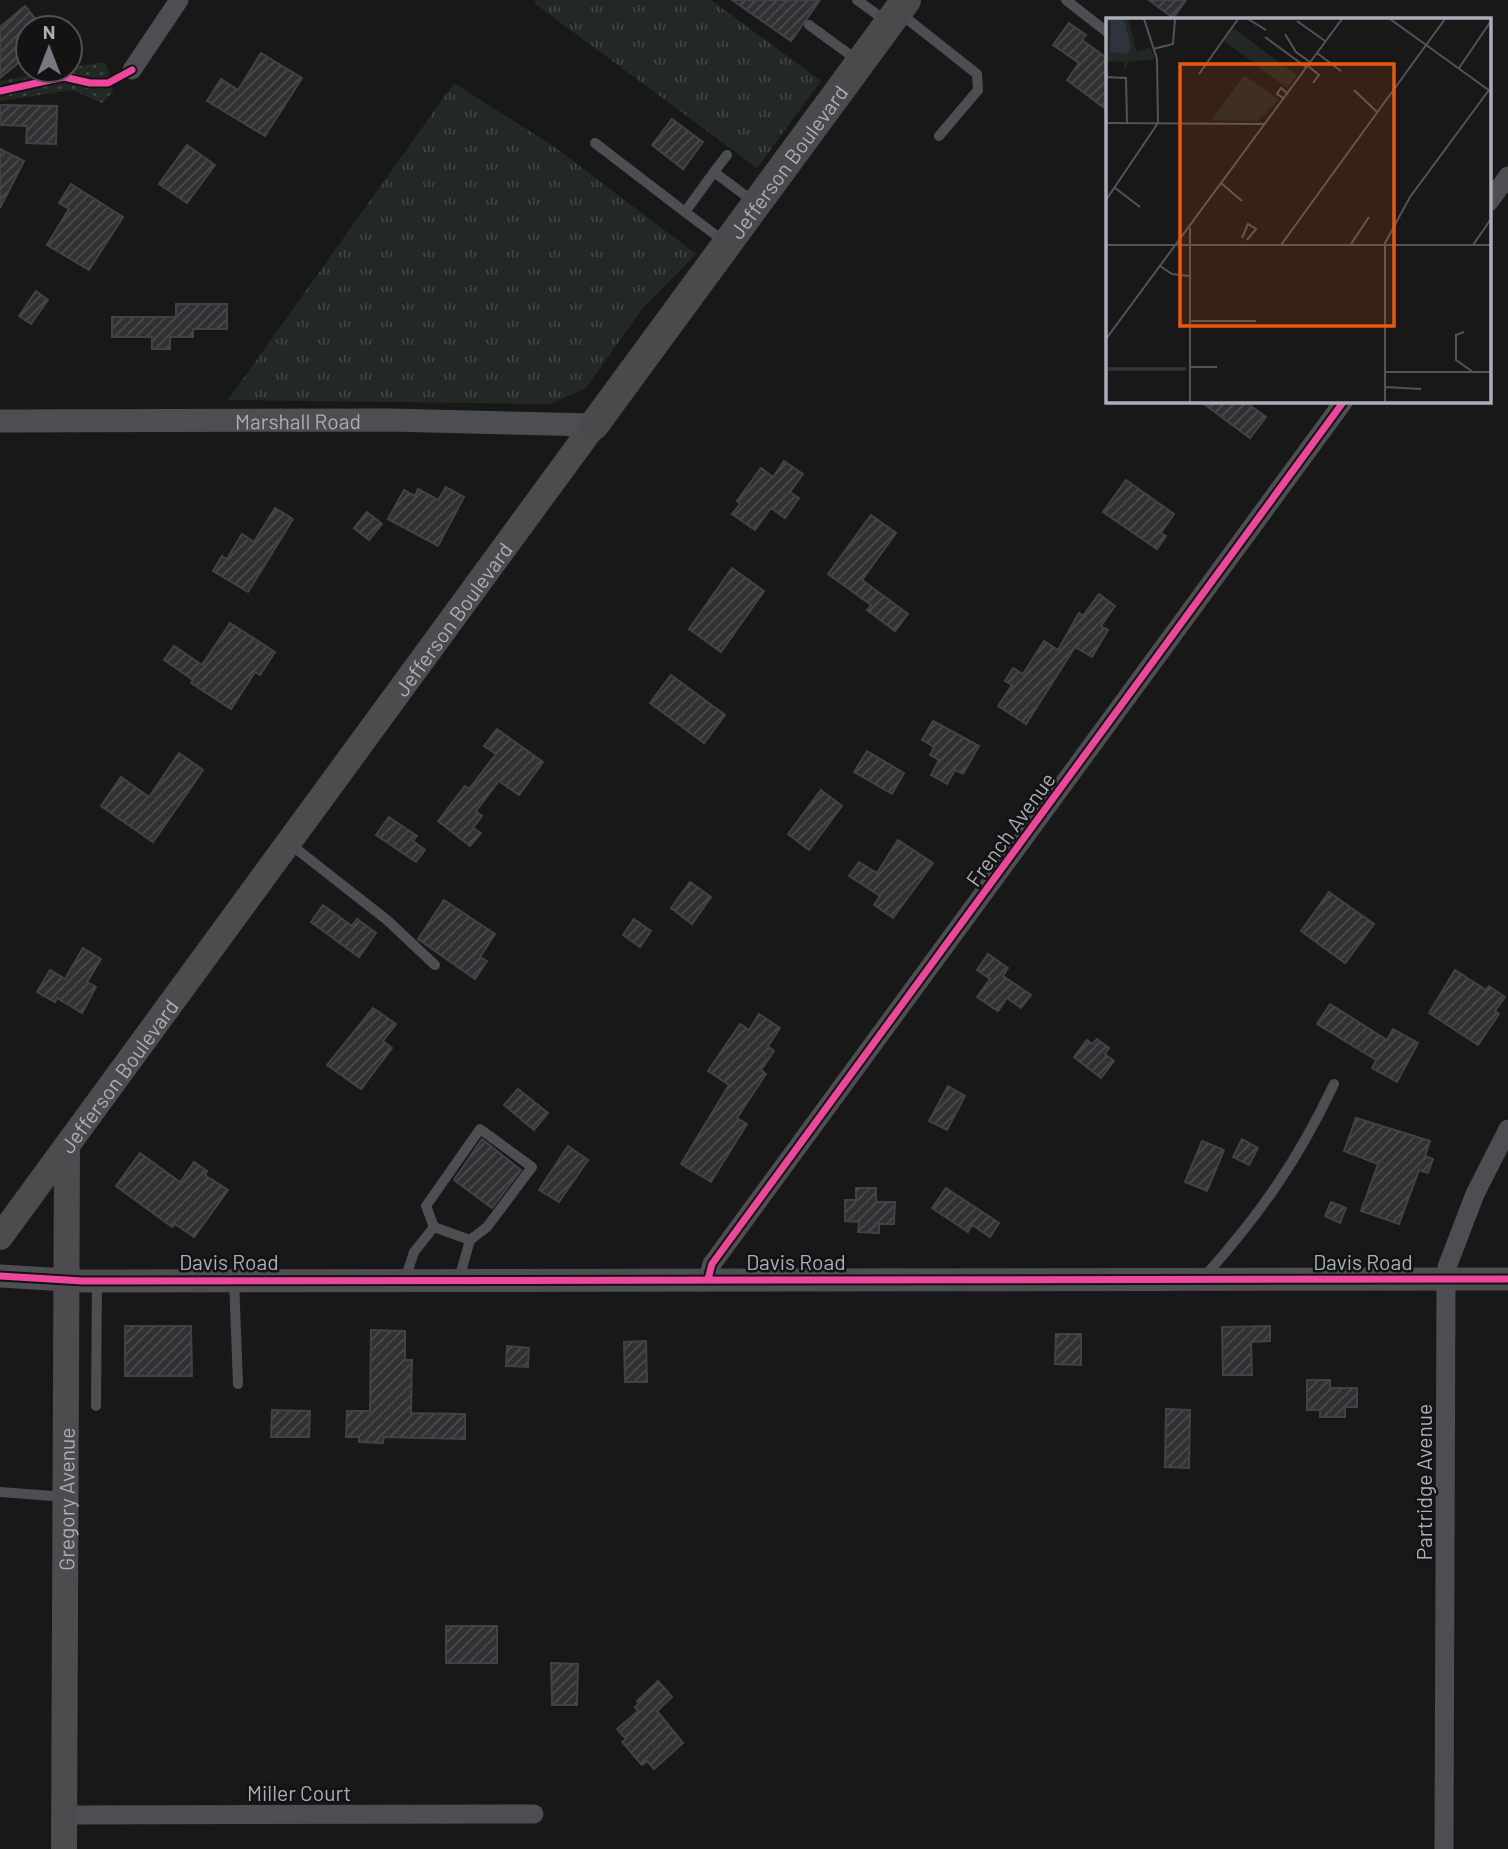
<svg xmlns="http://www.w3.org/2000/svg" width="1508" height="1849" font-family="Barlow,sans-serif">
<defs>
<pattern id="grass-tufts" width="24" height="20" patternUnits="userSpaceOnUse" patternTransform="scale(1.75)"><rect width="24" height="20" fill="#222924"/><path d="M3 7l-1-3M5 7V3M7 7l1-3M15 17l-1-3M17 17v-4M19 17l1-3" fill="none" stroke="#3f4542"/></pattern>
<pattern id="park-dots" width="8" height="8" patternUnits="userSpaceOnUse" patternTransform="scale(1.75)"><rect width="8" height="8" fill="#222924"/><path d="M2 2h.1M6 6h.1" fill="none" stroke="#3f4542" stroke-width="1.8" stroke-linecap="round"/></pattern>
<pattern id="building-hatch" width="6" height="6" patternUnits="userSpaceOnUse" patternTransform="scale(1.75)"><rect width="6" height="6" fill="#313133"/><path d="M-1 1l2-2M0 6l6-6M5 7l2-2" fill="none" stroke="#4c4c4e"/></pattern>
</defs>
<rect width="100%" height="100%" fill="#181819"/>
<g fill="url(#grass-tufts)">
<polygon points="536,0 711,0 821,81 757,168 534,3"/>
<polygon points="454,83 553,146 696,254 642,309 586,388 551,404 228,400"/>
</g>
<polygon fill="url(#park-dots)" points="96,63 106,63 113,92 102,103 72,90 0,101 0,81"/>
<g fill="url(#building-hatch)" stroke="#414245" stroke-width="2">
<polygon points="732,0 820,0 791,41"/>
<polygon points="1149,0 1186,0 1173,18"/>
<polygon points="25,6 43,28 28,28 28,55 0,78 0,27"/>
<polygon points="1069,23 1086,35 1082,40 1107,58 1107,110 1067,80 1079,63 1053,45"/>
<polygon points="261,53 302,78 265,136 207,101 221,79 238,90"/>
<polygon points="0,105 57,106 56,144 26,143 27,126 0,125"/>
<polygon points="672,119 703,142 683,169 652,145"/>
<polygon points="187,145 215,165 187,203 159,184"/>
<polygon points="0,149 24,161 0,208"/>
<polygon points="71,184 123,217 89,270 47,245 69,209 59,203"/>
<polygon points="36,291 48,300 31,324 19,316"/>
<polygon points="176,304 227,304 227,329 193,329 193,337 170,337 170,349 152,349 152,337 112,337 112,317 176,317"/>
<polygon points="1200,401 1244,401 1266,417 1250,438"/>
<polygon points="784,461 803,474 790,492 799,498 785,518 771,508 755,530 732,514 740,504 737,501 761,468 773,477"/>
<polygon points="1126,480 1174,514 1161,533 1166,536 1157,549 1103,512"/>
<polygon points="446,487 464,497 438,546 388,519 404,490 415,496 418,489 438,500"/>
<polygon points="275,508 293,519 248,592 213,571 222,556 227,559 242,534 254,542"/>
<polygon points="367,512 382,524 369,540 354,528"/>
<polygon points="871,515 896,533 862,580 908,614 895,631 867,610 871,605 828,574"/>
<polygon points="732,568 764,591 721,652 689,629"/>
<polygon points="1099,594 1115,606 1101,626 1108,630 1092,657 1075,647 1026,724 998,706 1012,685 1005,681 1013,668 1023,674 1044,641 1058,650 1079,613 1083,616"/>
<polygon points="230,623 275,652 260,675 255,672 231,709 191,683 193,680 164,660 174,646 202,665"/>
<polygon points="671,675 725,715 704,743 650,703"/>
<polygon points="933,721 979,746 963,774 955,770 947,784 931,775 939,760 930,755 934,747 922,740"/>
<polygon points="497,729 543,762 519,795 499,781 476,811 482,816 473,828 481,833 470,846 438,821 465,786 469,789 496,754 484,746"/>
<polygon points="867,751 904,773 892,794 854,772"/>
<polygon points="179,753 203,770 153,842 101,806 121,777 149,797"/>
<polygon points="821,790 842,806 809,850 788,834"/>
<polygon points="389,817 417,836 413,841 425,850 416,862 376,835"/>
<polygon points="898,840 933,863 893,918 874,905 880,896 849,876 859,862 877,873"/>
<polygon points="690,882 711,897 692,924 671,908"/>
<polygon points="1329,892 1374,924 1345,963 1301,931"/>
<polygon points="444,900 495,934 480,957 487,961 475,979 418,939"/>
<polygon points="323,905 352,926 357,919 376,933 359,957 311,922"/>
<polygon points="634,919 651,931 640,947 623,935"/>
<polygon points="83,948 101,959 87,982 96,987 82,1013 57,998 55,1002 37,992 50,970 65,979"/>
<polygon points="988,954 1008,968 1003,976 1031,995 1021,1008 1007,998 998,1011 977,997 990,979 977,970"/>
<polygon points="1455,970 1486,990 1489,986 1505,997 1495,1011 1499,1014 1478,1045 1429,1013"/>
<polygon points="1330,1004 1387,1040 1393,1029 1418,1043 1397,1082 1372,1068 1376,1060 1317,1024"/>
<polygon points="373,1008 396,1024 383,1041 392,1048 361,1089 327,1065"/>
<polygon points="759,1014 780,1028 768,1046 774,1051 761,1070 766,1074 737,1118 747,1124 711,1182 681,1164 729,1085 708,1071 740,1024 749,1030"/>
<polygon points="1097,1039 1109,1048 1105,1054 1114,1061 1101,1078 1074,1057 1087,1040 1092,1044"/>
<polygon points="948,1086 965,1096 947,1130 929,1121"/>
<polygon points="518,1089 548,1113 534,1130 504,1105"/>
<polygon points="1356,1118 1430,1141 1425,1156 1433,1159 1428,1173 1419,1170 1399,1224 1361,1211 1378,1164 1344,1151"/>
<polygon points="482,1139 521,1170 492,1208 454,1180"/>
<polygon points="1242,1139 1258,1148 1249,1165 1233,1157"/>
<polygon points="1202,1141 1224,1150 1207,1191 1185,1182"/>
<polygon points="568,1146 588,1160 559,1202 539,1190"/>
<polygon points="140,1153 180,1182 194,1162 207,1171 205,1175 228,1190 194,1237 175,1224 172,1227 116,1186"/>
<polygon points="856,1188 876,1188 876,1202 895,1202 894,1224 879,1224 879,1233 858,1232 859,1222 845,1221 845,1200 856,1200"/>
<polygon points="946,1188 999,1223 990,1237 972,1225 968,1232 932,1208"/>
<polygon points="1331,1202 1346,1208 1340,1223 1325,1216"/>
<polygon points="125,1326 191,1326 192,1376 125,1376"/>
<polygon points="1270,1326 1270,1341 1251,1342 1252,1375 1223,1375 1222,1327"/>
<polygon points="371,1330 405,1331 405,1360 412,1360 411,1413 465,1414 465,1439 384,1437 383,1443 359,1442 359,1437 346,1437 347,1411 370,1411"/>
<polygon points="1056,1334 1081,1334 1081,1365 1055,1364"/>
<polygon points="646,1341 647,1382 625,1382 624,1342"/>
<polygon points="507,1346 529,1348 528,1367 506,1366"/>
<polygon points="1307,1380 1330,1380 1330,1388 1357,1388 1357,1407 1345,1407 1345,1417 1320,1417 1320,1410 1307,1410"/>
<polygon points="1166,1409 1190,1410 1189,1468 1165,1467"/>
<polygon points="272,1410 310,1411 309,1437 271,1437"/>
<rect x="446" y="1626" width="51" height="37"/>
<polygon points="551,1663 578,1664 577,1705 552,1705"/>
<polygon points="658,1681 672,1697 657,1711 683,1743 654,1769 647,1761 642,1765 622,1742 626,1739 617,1729 638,1711 635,1707 639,1703 637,1701"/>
</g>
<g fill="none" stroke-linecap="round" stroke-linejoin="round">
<g stroke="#4d4e51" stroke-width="10">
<polyline points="857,0 886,21"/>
<polyline points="1066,0 1107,32"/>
<polyline points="901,14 977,74 978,90 939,136"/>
<polyline points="809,25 857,60"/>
<polyline points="595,143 685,212"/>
<polyline points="714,172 727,155"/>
<polyline points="725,242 685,212 714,172 754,202"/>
<polyline points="290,844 387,920 435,965"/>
<polyline points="434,1227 426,1206 480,1129 532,1167 487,1227 470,1240"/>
<path d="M1205 1276C1261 1213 1298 1160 1334 1084"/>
<polyline points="405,1279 414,1252 434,1227 470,1240 459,1279"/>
<polyline points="234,1280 238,1384"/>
<polyline points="96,1406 97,1280"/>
<polyline points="0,1492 66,1497"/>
</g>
<g stroke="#4d4e51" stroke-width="19">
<polyline points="132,70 179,0"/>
<polyline points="1489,202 1508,176"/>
<polyline points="708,1279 712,1264 1344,401"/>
<polyline points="64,1815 534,1814"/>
<polyline points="1444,1849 1446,1279 1447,1267 1475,1194 1508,1129"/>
</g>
<g stroke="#4d4e51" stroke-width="23">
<path id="s1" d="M0 421 390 420 594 425"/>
<polyline points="0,1276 83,1281 1508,1279"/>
</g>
<g stroke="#4c4c4f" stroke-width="26">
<path id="s2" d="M0 1237 594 425"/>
<path id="s3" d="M64 1849 67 1148"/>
</g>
<path stroke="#4a4a4d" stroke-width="30" id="s4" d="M594 425 906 0"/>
<g stroke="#131314" stroke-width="11">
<g id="cycleway">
<polyline points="0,91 64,77 90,83 108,83 132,70"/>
<polyline points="0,1276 83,1281 1508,1279"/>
<polyline points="708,1279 712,1264 1344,401"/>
</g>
</g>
<use href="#cycleway" stroke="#ed469a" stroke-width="7"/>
</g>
<g text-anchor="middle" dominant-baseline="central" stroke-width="5" stroke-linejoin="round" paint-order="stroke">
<g font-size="21" fill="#abadb8" stroke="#131314">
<text stroke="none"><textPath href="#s4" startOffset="327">Jefferson Boulevard</textPath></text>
<text stroke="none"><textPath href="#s1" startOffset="298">Marshall Road</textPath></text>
<text stroke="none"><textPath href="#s2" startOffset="766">Jefferson Boulevard</textPath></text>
<text transform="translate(1010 829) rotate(-54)">French Avenue</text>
<text stroke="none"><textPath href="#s2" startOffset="200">Jefferson Boulevard</textPath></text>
<text x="229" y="1261">Davis Road</text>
<text x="796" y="1261">Davis Road</text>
<text x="1363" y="1261">Davis Road</text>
<text transform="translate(1423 1482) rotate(-90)">Partridge Avenue</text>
<text stroke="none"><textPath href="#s3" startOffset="350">Gregory Avenue</textPath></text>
<text x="299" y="1792">Miller Court</text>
</g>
</g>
<g transform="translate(1106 18)">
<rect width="385" height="385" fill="#181819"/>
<path d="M127 10 191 57 181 70 118 23ZM138 57 173 82 152 103 106 102Z" fill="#222924"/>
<path d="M0 1H22L31 34 44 29 49 41 22 44 17 56 19 44 0 43Z" fill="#222924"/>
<path d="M5 1H18L25 30 20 36 4 34Z" fill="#2e343c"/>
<path fill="none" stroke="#2e343c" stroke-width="3.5" d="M0 351H80"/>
<path fill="none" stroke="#535459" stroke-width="2" d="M142 1 160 12M284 1 384 73M191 3 219 23M179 16 190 34 204 44M159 19 200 49M47 31 67 26 69 1M211 35 235 53M201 47 213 57 207 65M353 50 385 3M93 56 132 1M0 59 20 60 21 105M248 72 271 94M177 80 171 76 175 70 181 75M0 105 158 106M115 165 136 183M9 170 34 189M0 182 52 105 51 41 38 1M84 210V384M136 220 142 206 150 211 141 222M245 226 263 199M0 227H385M175 227 339 1M367 227 385 201M54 248 66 256 83 258M84 303H150M358 314 350 317V342L367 354M0 321 236 1M84 349H111M279 354H385M279 369 315 371M279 384V225L304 179 383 72"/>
<path fill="#e8590c" fill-opacity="0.15" stroke="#e8590c" stroke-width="3.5" d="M74 46H288V308H74Z"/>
<rect width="385" height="385" fill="none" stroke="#abadb8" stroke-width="3.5"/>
</g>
<g transform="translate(49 49)"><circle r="33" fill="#131314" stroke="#505156" stroke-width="2"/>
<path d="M0-5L12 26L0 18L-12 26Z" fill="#787980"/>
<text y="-10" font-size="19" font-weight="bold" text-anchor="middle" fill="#abadb8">N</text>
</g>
</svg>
